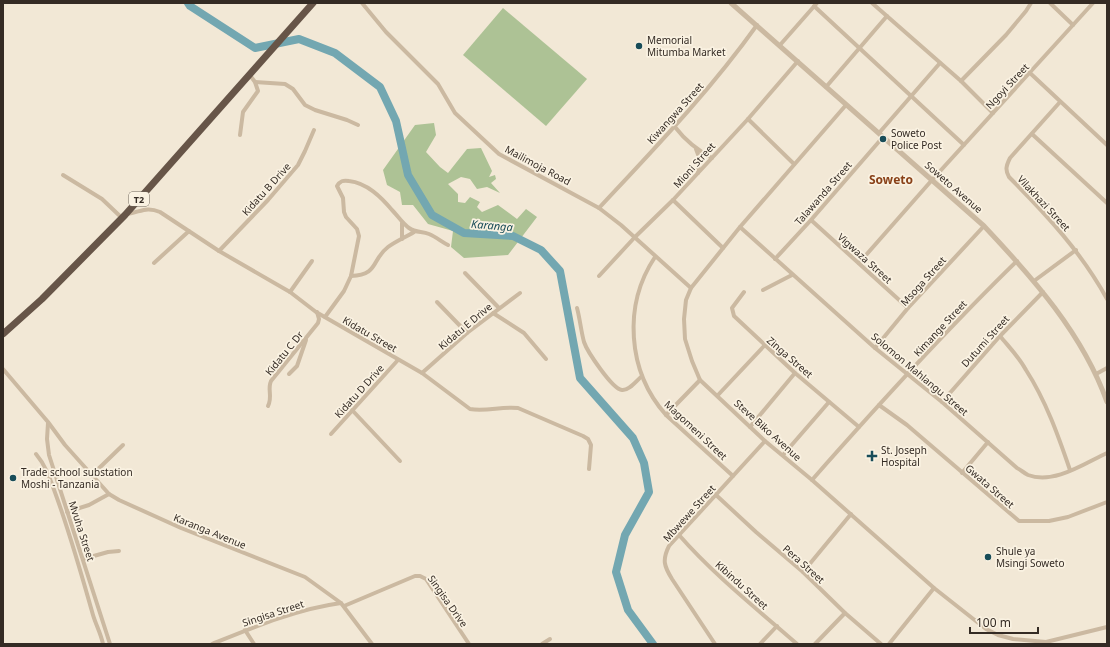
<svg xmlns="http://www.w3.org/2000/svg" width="1110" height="647" font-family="'Noto Sans',sans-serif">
<rect width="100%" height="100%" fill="#f2e8d6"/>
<g fill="#adc295">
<polygon points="503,8 587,79 546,126 463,55"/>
<polygon points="434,123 436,135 426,152 440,167 448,173 467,149 481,148 492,171 489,177 495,175 496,179 491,183 500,193 487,187 477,189 470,179 461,177 448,184 458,194 458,202 465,203 470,197 480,202 477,207 482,212 498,205 517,219 526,209 537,217 508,255 464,258 451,247 453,231 428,224 413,205 402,205 400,192 387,185 383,170 415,125"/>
</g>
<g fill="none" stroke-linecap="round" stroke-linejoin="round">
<polyline stroke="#73a7b1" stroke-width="8" points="188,3 190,6 255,48 299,39 335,53 380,87 396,121 408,175 432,215 464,233 513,236 541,250 560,271 580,378 633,438 644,463 649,492 625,535 616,572 628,610 653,644"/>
<g stroke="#cbb9a1" stroke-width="4">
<polyline points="362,3 386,32 438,84 455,113 499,154 599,208 621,225 691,288"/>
<polyline points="872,3 961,81 993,113"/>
<polyline points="1050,3 1073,25"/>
<polyline points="814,6 964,145"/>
<polyline points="780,45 817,3"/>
<polyline points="1030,73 1107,145"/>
<polyline points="961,81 1006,35 1026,11 1031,3"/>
<polyline points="255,82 285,84 293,89 305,105 315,110 347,120 358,125"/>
<polyline points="826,87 887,16"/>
<path d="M1060 102 1010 158C1006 166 1005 170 1009 177 1046 214 1082 253 1107 299"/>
<polyline points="846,105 740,227 691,288 686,300 684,319 685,339 692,361 700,380 765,441 812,480 934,588 986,629 998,635 1013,639 1046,642 1107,627"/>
<polyline points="748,119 794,164"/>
<path d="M675 127C685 140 697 150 712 158"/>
<polyline points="879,133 940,63"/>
<polyline points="1032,134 1107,203"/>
<polyline points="240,135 243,112 258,91 255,82 249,74"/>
<polyline points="696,149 699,157 698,173"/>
<polyline points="63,175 102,199 122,218"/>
<polyline points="673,200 723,248"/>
<path d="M599 208C654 149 710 91 757 25"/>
<path d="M127 214C141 212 146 206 160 212L219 251 290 292 316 312 422 373 470 409C486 412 502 406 518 408L583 436 588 439 591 445 589 469"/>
<polyline points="811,220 908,308"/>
<path d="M740 227 875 348 942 402 1017 468C1021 470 1024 473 1028 475 1054 485 1085 463 1107 453"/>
<polyline points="402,239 402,223"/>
<polyline points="219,251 268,200 298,165 305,151 314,130"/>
<path d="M655 257C623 305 627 371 666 415L733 476"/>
<polyline points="775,259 811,220 883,137"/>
<polyline points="154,263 189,231"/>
<polyline points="859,263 932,180 1093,3"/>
<polyline points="465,273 499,308"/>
<path d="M351 276C379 275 371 260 388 247 396 241 406 237 414 232"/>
<polyline points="599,276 635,237 673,200 748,119 798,61"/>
<polyline points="1034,281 1076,250"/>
<polyline points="763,290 792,275"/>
<polyline points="290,292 312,261"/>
<polyline points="744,292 732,308 734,316 795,373 859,427"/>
<polyline points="437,302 467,333"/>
<path d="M577 308C580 319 581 331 584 342 587 351 612 389 622 390 629 391 637 380 642 376"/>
<polyline points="493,313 524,333 546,359"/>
<path d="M325 317 344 291 351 276 359 236 357 229 346 217 344 212 343 198 337 186C340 181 343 180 349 181 367 183 381 197 392 210 398 216 402 223 409 228 416 233 422 231 429 234 436 237 442 242 448 245"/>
<path d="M1000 336C1009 347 1019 357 1026 370 1046 401 1058 435 1070 470"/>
<polyline points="875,348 908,308 984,226"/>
<polyline points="3,369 48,422 65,445 109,494 119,500 181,528 305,577 341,603 372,644"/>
<polyline points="422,373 467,333 520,293"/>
<polyline points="289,374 297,366 306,340"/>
<polyline points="1096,374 1107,368"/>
<polyline points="718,395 764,346"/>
<polyline points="942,402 1000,336 1043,292"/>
<polyline points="879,405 907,425 1019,521 1049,521 1068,517 1107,502"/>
<path d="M268 406C273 396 267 390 271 381L318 323 319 319 317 312"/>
<polyline points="352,410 400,461"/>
<polyline points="666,415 700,380"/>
<polyline points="48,423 47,439 49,455 110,644"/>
<polyline points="750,427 795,373"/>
<polyline points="331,434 398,360"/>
<path d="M36 454C47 467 51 482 57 498 71 537 82 576 93 615 96 625 101 634 103 644"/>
<polyline points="783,455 829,402"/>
<polyline points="962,473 988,442"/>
<polyline points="92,475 123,445"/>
<path d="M812 480C878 405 945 331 1017 261"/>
<polyline points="716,495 756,532 803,572 845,613 881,644"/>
<polyline points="67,512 89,505 109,494"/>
<path d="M679 535C714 575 757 609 797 644"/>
<polyline points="83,559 108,552 119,551"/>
<polyline points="803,572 851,514"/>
<polyline points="344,606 415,576 420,576 426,579 469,644"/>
<polyline points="245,630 254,644"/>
<path d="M212 644C254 627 297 609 341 603"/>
<polyline points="542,644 550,639"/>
<path d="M715 644 672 579C664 566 662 560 669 546L765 441"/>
<polyline points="760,644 777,626"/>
<polyline points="815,644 845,613"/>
<polyline points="889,644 934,588"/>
</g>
<path stroke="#cbb9a1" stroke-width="5" d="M731 3 984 226C1033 278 1083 334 1107 402"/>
<polyline stroke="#675548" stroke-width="7" points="3,334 42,299 125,215 313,3"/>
</g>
<g fill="#184c58" stroke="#faf2e2" stroke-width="1.5">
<circle cx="639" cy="46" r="4"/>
<circle cx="883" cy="139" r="4"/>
<path d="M870 450h4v4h4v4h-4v4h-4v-4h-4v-4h4z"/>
<circle cx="13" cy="478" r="4"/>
<circle cx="988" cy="557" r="4"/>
</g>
<g text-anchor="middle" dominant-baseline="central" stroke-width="3.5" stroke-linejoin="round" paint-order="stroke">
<rect fill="#faf2e2" stroke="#6f675d" stroke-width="1" x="129" y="192" width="20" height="14" rx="3"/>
<g font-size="9" font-weight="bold" fill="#342b24">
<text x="139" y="199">T2</text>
</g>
<g font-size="10" fill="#342b24" stroke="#faf2e2" text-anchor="start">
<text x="647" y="40">Memorial<tspan x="647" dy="12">Mitumba Market</tspan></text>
<text x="891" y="133">Soweto<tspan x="891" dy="12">Police Post</tspan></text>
<text x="881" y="450">St. Joseph<tspan x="881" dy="12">Hospital</tspan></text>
<text x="21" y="472">Trade school substation<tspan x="21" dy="12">Moshi - Tanzania</tspan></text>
<text x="996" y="551">Shule ya<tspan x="996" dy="12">Msingi Soweto</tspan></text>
</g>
<g font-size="10" fill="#342b24" stroke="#faf2e2">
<text transform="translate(1007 86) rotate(-47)">Ngoyi Street</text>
<text transform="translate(675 113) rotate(-48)">Kiwangwa Street</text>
<text transform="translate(538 165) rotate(28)">Mailimoja Road</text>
<text transform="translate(694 165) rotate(-48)">Mioni Street</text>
<text transform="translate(954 187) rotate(41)">Soweto Avenue</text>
<text transform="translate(266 189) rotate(-48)">Kidatu B Drive</text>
<text transform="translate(823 193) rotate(-49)">Talawanda Street</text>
<text transform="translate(1044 203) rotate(47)">Vilakhazi Street</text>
<text transform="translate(865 258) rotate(42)">Vigwaza Street</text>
<text transform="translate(923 281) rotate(-48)">Msoga Street</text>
<text transform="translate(465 326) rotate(-40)">Kidatu E Drive</text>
<text transform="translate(940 328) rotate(-47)">Kimange Street</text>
<text transform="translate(370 334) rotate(30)">Kidatu Street</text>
<text transform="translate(985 341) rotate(-48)">Dutumi Street</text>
<text transform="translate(284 353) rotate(-51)">Kidatu C Dr</text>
<text transform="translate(790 357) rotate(41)">Zinga Street</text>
<text transform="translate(920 374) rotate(40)">Solomon Mahlangu Street</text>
<text transform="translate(359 391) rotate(-48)">Kidatu D Drive</text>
<text transform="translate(696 430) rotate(43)">Magomeni Street</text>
<text transform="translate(768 430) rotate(42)">Steve Biko Avenue</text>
<text transform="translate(990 486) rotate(41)">Gwata Street</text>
<text transform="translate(689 513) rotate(-48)">Mbwewe Street</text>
<text transform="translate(82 531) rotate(72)">Mvuha Street</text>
<text transform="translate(210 531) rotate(22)">Karanga Avenue</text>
<text transform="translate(804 564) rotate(42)">Pera Street</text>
<text transform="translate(742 585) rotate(42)">Kibindu Street</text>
<text transform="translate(448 601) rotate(55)">Singisa Drive</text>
<text transform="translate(273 613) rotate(-18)">Singisa Street</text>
</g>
<g font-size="11" font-style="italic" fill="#184c58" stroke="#faf2e2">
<text transform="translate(492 225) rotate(5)">Karanga</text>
</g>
<g font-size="12" font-weight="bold" fill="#894118" stroke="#faf2e2">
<text x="891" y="179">Soweto</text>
</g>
</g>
<rect width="1110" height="647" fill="none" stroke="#342b24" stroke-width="8"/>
<path d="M970 627v6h68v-6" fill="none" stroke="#342b24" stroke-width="2"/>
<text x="976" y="627" font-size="12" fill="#342b24" stroke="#faf2e2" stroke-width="3" paint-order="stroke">100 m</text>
</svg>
